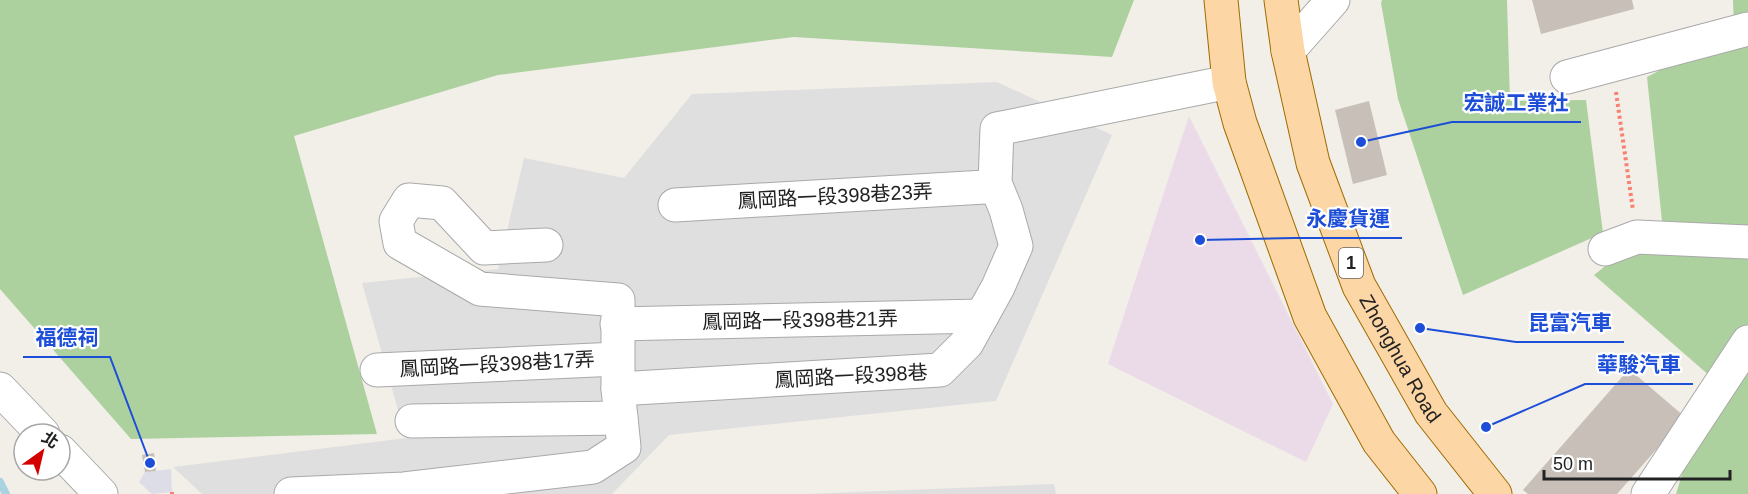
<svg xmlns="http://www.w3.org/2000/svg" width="1748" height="494" font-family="Helvetica,'Noto Sans TC',sans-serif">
<rect width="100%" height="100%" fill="#f2efe9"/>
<g fill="#e0dfdf">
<polygon points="997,82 1112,135 996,401 669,435 612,494 202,494 173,467 406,438 362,283 498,269 524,158 624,178 692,94"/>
<polygon points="1054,484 1056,494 806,494"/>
</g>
<polygon fill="#ebdbe8" points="1189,116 1333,404 1306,462 1108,364"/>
<g fill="#add19e">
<polygon points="0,0 1134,0 1112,57 794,37 498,75 294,136 377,434 131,439 0,289"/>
<polygon points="1382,0 1507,0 1510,101 1586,100 1603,233 1463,295 1398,99 1381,3"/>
<polygon points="1733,0 1748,0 1748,494 1676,494 1711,377 1594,275 1662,221 1647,77 1734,31"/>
</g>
<polygon fill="#dddde8" points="171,469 172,492 152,494 139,482 145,472"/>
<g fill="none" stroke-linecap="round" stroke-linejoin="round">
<polyline stroke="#aad3df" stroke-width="8" points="0,482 6,494"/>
</g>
<g fill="#c7bfb8">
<polygon points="1532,0 1632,0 1634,9 1541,34"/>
<polygon points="1369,101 1387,175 1353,184 1335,110"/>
<polygon points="1629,369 1685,417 1617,494 1528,494 1523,490"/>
<polygon points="154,453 156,471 145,472 142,455"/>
</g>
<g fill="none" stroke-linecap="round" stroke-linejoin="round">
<g stroke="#a9a9a9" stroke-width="35">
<g id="minor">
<polyline points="1288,51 1333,0"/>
<polyline points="1567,77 1748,29"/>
<polyline points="675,205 985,187 995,183"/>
<polyline points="1605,249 1637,237 1748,242"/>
<polyline points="617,324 982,316"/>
<polyline points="377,370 617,359"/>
<polyline points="0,389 43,434"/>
<polyline points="618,389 940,370 967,343 998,287 1016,246 1006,210 995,183 997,129 1229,82"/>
<polyline points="412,421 621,418"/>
<polyline points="60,451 101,494"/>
<polyline points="291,494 404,489 593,467 624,447 618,389 618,300 480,289 400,243 396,221 409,200 442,203 484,248 546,245"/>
<polyline points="1648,494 1748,342"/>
</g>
</g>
<g stroke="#a06b00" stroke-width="35">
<g id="major">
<polyline points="1221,0 1229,82 1240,123 1310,317 1379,442 1420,494"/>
<path id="s1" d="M1281 0 1288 51 1313 163 1359 286 1431 413 1495 494"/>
</g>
</g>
<g stroke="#fa8072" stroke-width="4" stroke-dasharray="3 3" stroke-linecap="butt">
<polyline points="1616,92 1633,210"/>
<polyline points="172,492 172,494"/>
</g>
<use href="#minor" stroke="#fff" stroke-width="33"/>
<use href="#major" stroke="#fcd6a4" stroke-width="33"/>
</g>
<g text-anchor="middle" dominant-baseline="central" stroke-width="4.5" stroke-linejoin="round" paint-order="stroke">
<rect fill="#fff" stroke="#646464" stroke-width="1.5" x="1339" y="248" width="24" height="30" rx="4.5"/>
<g font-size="18" font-weight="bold" fill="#222">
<text x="1351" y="263">1</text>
</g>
<g font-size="20" fill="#222" stroke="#fff">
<text transform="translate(835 196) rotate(-3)">鳳岡路一段398巷23弄</text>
<text transform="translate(800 320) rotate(-1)">鳳岡路一段398巷21弄</text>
<text stroke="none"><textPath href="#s1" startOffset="381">Zhonghua Road</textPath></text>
<text transform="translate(497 364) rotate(-3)">鳳岡路一段398巷17弄</text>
<text transform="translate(851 376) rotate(-3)">鳳岡路一段398巷</text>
</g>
</g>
<path fill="none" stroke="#1d4ed8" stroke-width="2" d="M1361 142L1452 122H1581M1200 240L1294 238H1402M1420 328L1516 342H1624M150 463L110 357H23M1486 427L1585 384H1693"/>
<g fill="#1d4ed8" stroke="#fff" stroke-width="2">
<circle cx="1361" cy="142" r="6"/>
<circle cx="1200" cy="240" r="6"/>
<circle cx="1420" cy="328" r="6"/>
<circle cx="150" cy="463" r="6"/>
<circle cx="1486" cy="427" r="6"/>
</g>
<g font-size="21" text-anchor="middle" font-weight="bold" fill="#1d4ed8" stroke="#fff" stroke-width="4.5" stroke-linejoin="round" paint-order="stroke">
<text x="1516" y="110">宏誠工業社</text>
<text x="1348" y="226">永慶貨運</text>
<text x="1570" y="330">昆富汽車</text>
<text x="67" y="345">福德祠</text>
<text x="1639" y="372">華駿汽車</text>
</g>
<g transform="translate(42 452) rotate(34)"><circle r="28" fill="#ffffff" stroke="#a7a7a7" stroke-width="1.5"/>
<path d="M0-4.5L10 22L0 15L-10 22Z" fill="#d40000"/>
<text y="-9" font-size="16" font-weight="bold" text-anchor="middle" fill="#222222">北</text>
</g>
<path d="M1544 470v9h186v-9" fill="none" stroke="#222222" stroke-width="3"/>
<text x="1553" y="470" font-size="18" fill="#222222" stroke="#ffffff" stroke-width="4.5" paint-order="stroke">50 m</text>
</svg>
